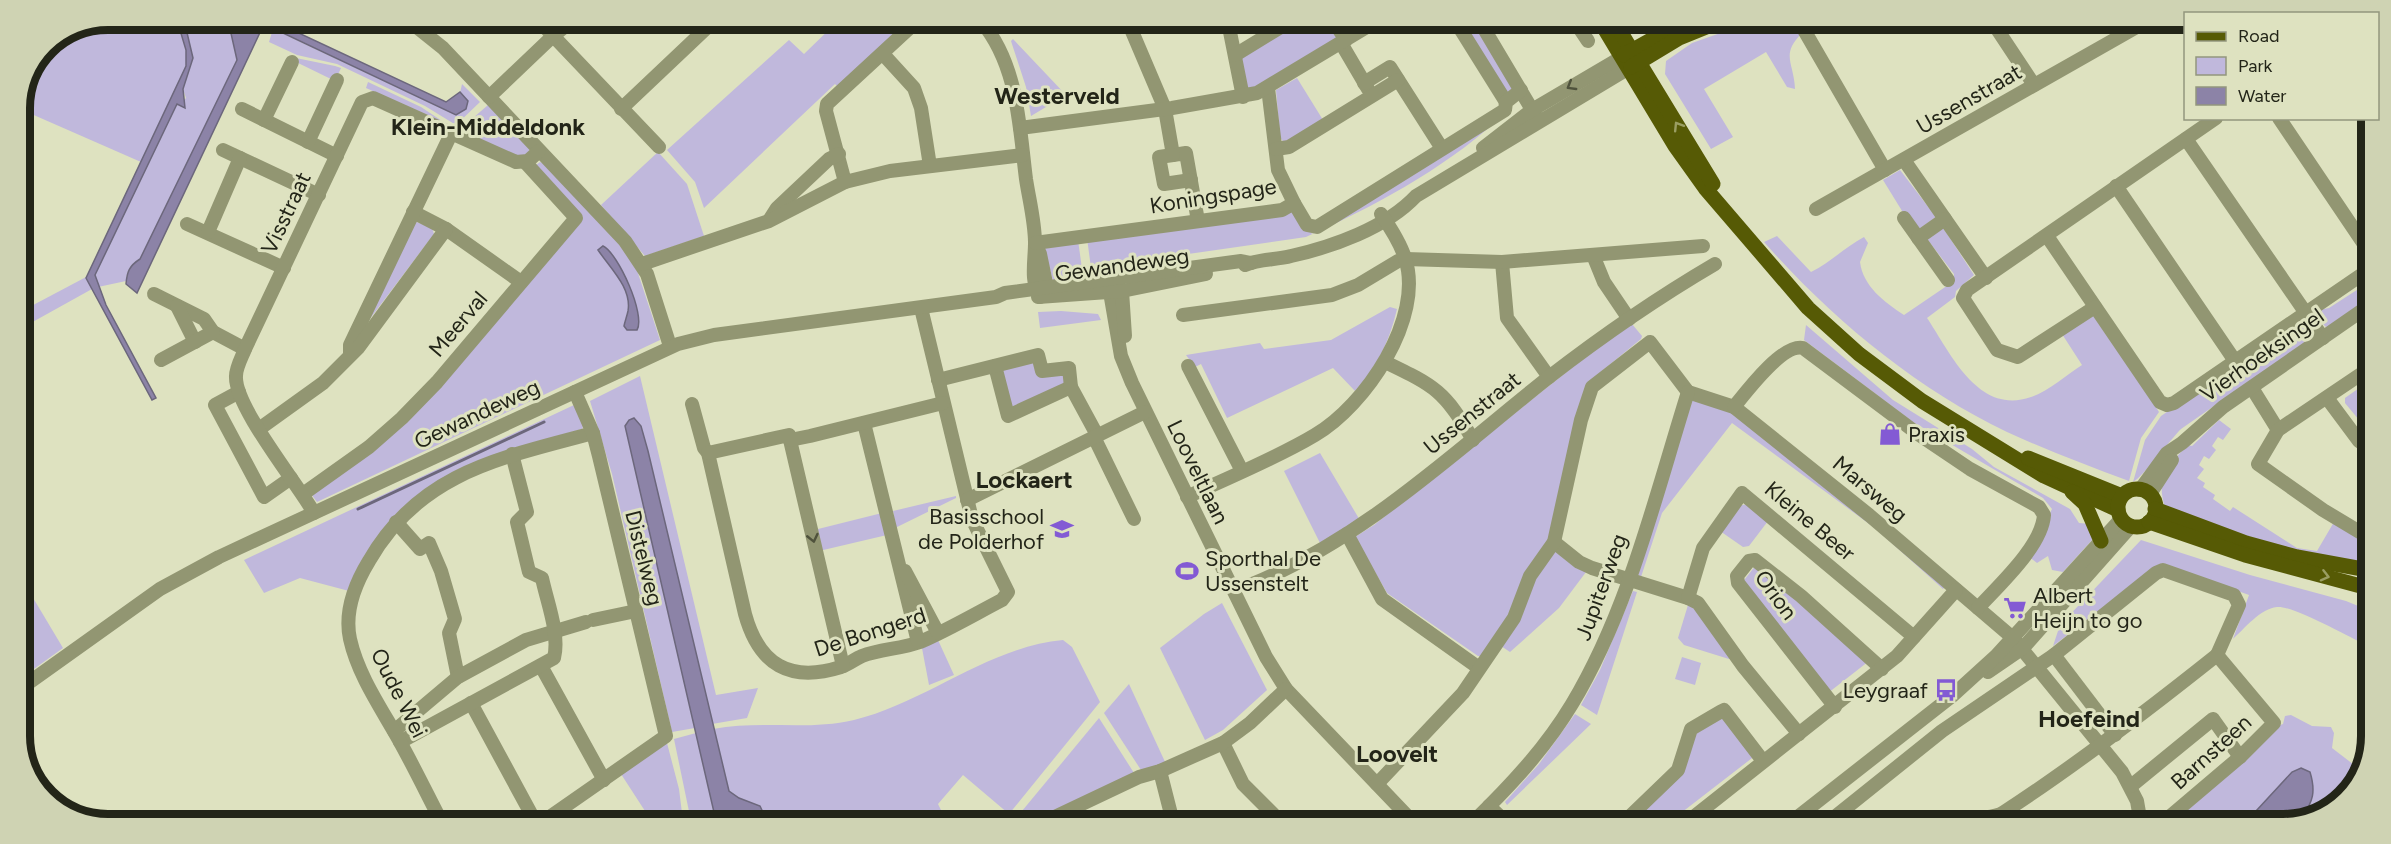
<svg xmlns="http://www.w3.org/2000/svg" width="2391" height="844" font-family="Figtree,sans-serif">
<rect width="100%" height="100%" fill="#dee2c0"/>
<g fill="#c0b8dc">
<polygon points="108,20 177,20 186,50 186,66 141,162 20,109 20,103 46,45"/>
<path d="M184 20H228L237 60 140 259C130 265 127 270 126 281L98 287 95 275 177 104 180 105 186 98 183 89 193 58Z"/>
<polygon points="838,21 911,21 838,87 835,84 704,208 695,182 667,150 789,40 804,54"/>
<polygon points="1299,22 1331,22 1342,38 1273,82 1246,90 1241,58"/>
<polygon points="1463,22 1475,22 1516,87 1509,96"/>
<path d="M1749 23H1796L1802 33C1780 55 1794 62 1795 89L1787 87 1766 52 1704 89 1733 137 1711 149 1665 74 1666 61 1692 43Z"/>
<polygon points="273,29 443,109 446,102 432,96 457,107 462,84 480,102 456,125 425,106 337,64 297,55 269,42"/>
<polygon points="1013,39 1066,95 1031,116 1026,87 1011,41"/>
<polygon points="296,58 335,66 341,68 335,81 294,61"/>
<polygon points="1297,78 1323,120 1284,143 1280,137 1276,90"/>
<polygon points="368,82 421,107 448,125 366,88"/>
<polygon points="488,105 529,146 529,153 522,158 458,131"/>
<path d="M1495 122C1444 169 1369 209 1306 237L1091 268 1087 238 1292 212 1300 217 1312 234Z"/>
<polygon points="658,152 687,184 704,236 645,256 601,205"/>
<polygon points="540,162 546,165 621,245 635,264 660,340 317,502 311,494 372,450 581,219 536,165"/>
<polygon points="1900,170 1936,217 1915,232 1883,180"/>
<polygon points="414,221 432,228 434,234 357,336"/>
<path d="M1942 226 1974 275 1956 291 1955 297 1927 318C1950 352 1978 416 2031 397 2049 391 2066 375 2082 365L2062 334 2096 314 2159 412 2141 438 2129 481C2088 466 2046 450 2007 432 1915 388 1831 318 1764 242L1777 236 1811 272C1831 262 1844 248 1864 237L1868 243 1860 262C1863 286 1884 302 1904 315L1954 281V274L1927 239Z"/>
<polygon points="1078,240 1083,276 1053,281 1044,246"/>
<polygon points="2370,275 2370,299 2331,326 2326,327 2316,317 2319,310 2329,308 2363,286 2363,280"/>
<polygon points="88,276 92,289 20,329 20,312"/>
<path d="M1390 307 1397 309C1390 339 1377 369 1355 391L1333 368 1227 418 1201 364 1195 367 1186 355 1260 343 1264 349 1331 340Z"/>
<polygon points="1061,311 1098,314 1101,320 1040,328 1038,312"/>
<path d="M2303 320 2314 336 2181 429C2170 440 2142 478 2133 482L2145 440 2161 416Z"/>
<polygon points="1632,324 1642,336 1641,339 1591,380 1553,529 1517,602 1482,656 1478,656 1387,593 1355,537 1374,525 1598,347"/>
<polygon points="1806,325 1893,400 1972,449 1994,467 2070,509 2079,523 2091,524 2093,539 2063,572 2052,570 2048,556 2037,563 2028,556 2052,509 2043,498 1913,422 1804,340"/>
<polygon points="1033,359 1037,376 1065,372 1067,383 1008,412 997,368"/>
<polygon points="640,376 716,695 758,688 747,718 712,724 666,532 626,422 695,728 672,732 612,474 590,401"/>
<polygon points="2369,381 2369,432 2345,403 2345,398"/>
<polygon points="1692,396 1723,405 1951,579 1943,589 1876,529 1732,423 1662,513 1641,577 1638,575"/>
<path d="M574 405 584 425 582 429C508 452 427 467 379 535 366 552 358 572 349 591L300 578 264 593 244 560Z"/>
<path d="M2219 420 2231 429 2223 440 2218 437 2212 446 2216 450 2209 459 2204 456 2199 465 2204 469 2197 478 2205 483 2203 487 2215 495 2213 499 2230 511 2233 507 2297 548 2317 551 2334 522 2368 543V566L2324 560 2166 511C2155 477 2166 470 2187 445L2192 446Z"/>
<polygon points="1320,453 1361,522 1321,545 1284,471"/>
<polygon points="956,496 956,498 893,529 890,516 894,515 893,511"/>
<polygon points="1747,504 1768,521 1749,546 1743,547 1720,531 1738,506"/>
<polygon points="882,513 887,535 819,551 814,530"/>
<path d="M2141 540 2250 575 2346 601 2368 610V642L2366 645C2349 637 2292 605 2277 607 2260 609 2245 628 2233 639L2249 595 2170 566 2155 569 2053 646 2060 625Z"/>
<polygon points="1553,548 1586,572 1559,608 1510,652 1501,646 1526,592"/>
<polygon points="1756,565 1869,661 1828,693 1741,584"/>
<polygon points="20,576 63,648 20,679"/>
<polygon points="1633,591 1637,592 1597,715 1581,705 1600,670"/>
<polygon points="1222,603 1267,690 1223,730 1205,740 1160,648 1204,614"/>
<polygon points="1692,603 1733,655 1729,659 1684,645 1678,638 1688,605"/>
<polygon points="938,640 954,675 929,685 922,648"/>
<path d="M1063 640 1072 647 1100 702 1009 814 963 775 938 804 944 816 950 822 767 821 760 806 739 798 729 791 713 729C760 720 808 731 854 720 927 702 988 647 1063 640Z"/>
<polygon points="1682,657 1701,663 1695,685 1675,679"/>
<polygon points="1129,684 1166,764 1141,770 1104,713"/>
<polygon points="1575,714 1591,724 1507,805 1505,802 1539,764"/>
<polygon points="2291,715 2312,726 2331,727 2334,733 2332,748 2362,771 2336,806 2283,824 2164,824 2277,726 2283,724 2285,716"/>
<polygon points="1720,717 1725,718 1756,755 1668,823 1626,823 1678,775 1694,731"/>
<polygon points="1099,718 1134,773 1038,822 1013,822"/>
<polygon points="696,733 716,821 691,821 674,739"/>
<polygon points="667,743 679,789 683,821 631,821 645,811 621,774"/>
</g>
<g fill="#8c83a7" stroke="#6c677c" stroke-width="1.5">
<polygon points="177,20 184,20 193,58 183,89 185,108 177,104 95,275 106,305 156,398 152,400 86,278 186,66 186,50"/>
<path d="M228 20H271L446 102 460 92 468 101 466 109 456 115 264 24 137 293 126 284C127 272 129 266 140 259L237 60Z"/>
<path d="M603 246C618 253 646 315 637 330H627L624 326C625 321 627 316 628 311 632 288 610 268 598 250Z"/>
<polygon points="634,418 641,426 648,451 729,791 739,798 760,806 767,821 716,821 625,426 629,420"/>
<path d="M2301 768 2310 772C2316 792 2313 801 2302 818L2283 824H2244L2292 772Z"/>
</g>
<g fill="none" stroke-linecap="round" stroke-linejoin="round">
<polyline stroke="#6c677c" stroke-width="3" points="358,509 544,422"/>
<g stroke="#929672" stroke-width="14">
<polyline points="408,20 443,48 625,241 647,274 670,346"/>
<polyline points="538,20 659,147"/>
<path d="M981 21C1018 65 1019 124 1026 179 1029 199 1035 222 1035 243 1035 261 1030 281 1040 297L1047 288 1040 254 1035 243"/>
<polyline points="1123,22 1131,29 1165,109 1173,155 1186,153 1198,221"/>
<polyline points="1228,22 1243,97"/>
<polyline points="1334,22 1346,40"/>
<polyline points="1456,22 1506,102"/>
<polyline points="1480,22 1537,118"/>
<polyline points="1576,23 1588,41"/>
<polyline points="1800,23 1885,170"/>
<polyline points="1993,23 2034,85"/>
<polyline points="1341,43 1368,89"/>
<polyline points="883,54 914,88 921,108 930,166"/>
<polyline points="1235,55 1289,22"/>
<polyline points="1364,83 1390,67 1441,147"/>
<polyline points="1268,88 1278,170 1294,203"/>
<polyline points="489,97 553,36 573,20"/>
<polyline points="242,109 337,156"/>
<polyline points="621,109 714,21"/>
<polyline points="2279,118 2370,253"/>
<polyline points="264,120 292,62"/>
<polyline points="1020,128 1172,108 1257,93 1375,22"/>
<polyline points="2186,139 2323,338"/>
<polyline points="308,142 337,80"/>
<polyline points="1483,148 1532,110 1622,57"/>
<polyline points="1276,149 1289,147 1398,80"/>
<polyline points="223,150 319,195"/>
<polyline points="1173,155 1159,157 1164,184 1191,180"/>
<polyline points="1904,160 1986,278"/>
<polyline points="845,182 826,111 827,104 917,21"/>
<polyline points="2116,186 2235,361"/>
<polyline points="1816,209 2142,24"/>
<polyline points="413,212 446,229 521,282"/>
<polyline points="1904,218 1948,280"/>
<polyline points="770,219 777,208 829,159 839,154"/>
<polyline points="187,224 284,268"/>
<polyline points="208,232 240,158"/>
<polyline points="2047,236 2160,402 2167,405 2174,403 2370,269"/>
<polyline points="1918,238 1945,219"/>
<polyline points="1035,243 1282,210 1294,203 1307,225 1317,227 1505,110 1506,102 1521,90"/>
<polyline points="1593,255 1604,282 1629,319"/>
<polyline points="1502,262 1507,318 1549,377"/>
<polyline points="642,264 769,221 845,182 890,171 1023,155"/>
<path d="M1245 265C1259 259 1276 260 1291 256 1332 247 1386 228 1416 196L1629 68"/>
<polyline points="1113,283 1110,292 1121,356 1132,383 1266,657 1286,689 1414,823"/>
<polyline points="1118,285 1122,291 1125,336"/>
<polyline points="154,294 204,319 213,332 245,349"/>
<polyline points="1038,297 1122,291 1206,274"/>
<polyline points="177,306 195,342"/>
<polyline points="2095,307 2018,357 1997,350 1963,298 1967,290 2216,118"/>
<polyline points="1183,315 1332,295 1358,285 1398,261 1406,259 1502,262 1703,246"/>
<polyline points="350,355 350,345 451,134"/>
<polyline points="161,360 213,332"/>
<path d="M1385 362C1435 386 1445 391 1473 440"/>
<polyline points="995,366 1008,416 1071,387"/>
<polyline points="1188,366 1242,471"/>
<polyline points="938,380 1038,355 1042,371 1069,368 1071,387 1097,435"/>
<polyline points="2252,388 2278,430"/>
<polyline points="239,392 215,405 264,497 291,478"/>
<polyline points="1688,392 1734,407 1869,515 2013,638 2122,772 2137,801 2141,824"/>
<polyline points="2327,398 2359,441 2369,448"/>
<path d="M692 404 704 448 708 453 745 614C759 665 790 683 841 667 849 664 855 659 862 656 880 649 901 649 920 642 948 630 975 614 1002 600L1008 592 972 519 921 308"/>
<path d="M1734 407C1746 392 1783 343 1803 348L1918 434 1970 469 2039 507 2044 515C2042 546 1999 585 1978 608"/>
<polyline points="864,423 918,642"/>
<polyline points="259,429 323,383 358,348 446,229"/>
<polyline points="1094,437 1134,519"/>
<polyline points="790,440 843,666"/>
<polyline points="708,453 789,435 790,440 810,436 943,403"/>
<polyline points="2140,490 2167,453 2182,443 2223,407 2370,305"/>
<polyline points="303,494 369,447 402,418 437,382 576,218 525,162"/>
<polyline points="2150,494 2172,460"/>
<path d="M1187 497C1229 477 1275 459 1315 435 1365 406 1425 318 1405 258 1400 242 1390 227 1381 214"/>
<polyline points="967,500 1145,412"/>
<path d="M314 513C297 483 234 406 236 376 236 367 242 357 245 349L362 102 373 98 516 162 528 161 539 151"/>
<polyline points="396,522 420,549 429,543 441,571 455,619 449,633 458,677"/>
<polyline points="1347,534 1382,599 1479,668"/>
<polyline points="2368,537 2323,510 2258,464 2278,430 2370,368"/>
<polyline points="1554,542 1579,562 1592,568 1688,598 1698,603 1743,666 1799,734"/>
<polyline points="905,571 938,633"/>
<path d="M1250 585C1365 538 1453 453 1549 377 1602 336 1657 298 1715 264"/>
<polyline points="1688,598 1703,548 1742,493 1914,637"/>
<polyline points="593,620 636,611"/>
<polyline points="2054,655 2115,735"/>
<polyline points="541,666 604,780"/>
<polyline points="1988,672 2023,648 2131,526"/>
<polyline points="20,689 160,589 219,557 678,344 714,335 996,297 1005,293 1241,261 1251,263"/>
<polyline points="471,703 535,821"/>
<polyline points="1835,707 1738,583 1737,576 1749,561 1755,560 1801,596 1882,669"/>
<polyline points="394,731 458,677 526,640 586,622"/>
<path d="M400 742 554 658C560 634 547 602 542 578L529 572 517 522 527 512 512 454"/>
<polyline points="1223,743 1243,784 1281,822"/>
<polyline points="1160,771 1173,822"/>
<polyline points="1377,784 1463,693 1514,618 1530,576 1554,542 1581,420 1592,387 1650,342 1688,392"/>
<polyline points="2131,786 2213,719 2240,757"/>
<polyline points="1489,806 1507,823"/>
<path d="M441 821C427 794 414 767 399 740 381 708 358 675 350 639 344 611 355 584 369 561 420 472 501 458 593 433"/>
<polyline points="544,821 666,736 599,456 593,433 575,392"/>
<polyline points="1044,822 1139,777 1160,771 1223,743 1250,723 1286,689"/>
<path d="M1472 823C1509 787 1545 749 1572 704 1629 609 1655 497 1688 392"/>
<polyline points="1623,823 1678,770 1691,729 1720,712 1724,710 1763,761"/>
<polyline points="1686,823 1897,656 1956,590"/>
<polyline points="1790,823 1952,696 1996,656 2121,519"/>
<polyline points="1826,824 1942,731 2054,655 2156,573 2163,570 2234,595 2239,605 2217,655"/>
<path d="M1965 824C1977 815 1992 820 2004 812 2078 764 2148 710 2217 655L2274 723 2240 757 2161 824"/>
</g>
<g stroke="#565a05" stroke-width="15">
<polyline points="1601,23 1675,146 1705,188 1808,308 1859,354 1922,401 2044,476 2118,510"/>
<polyline points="1615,23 1713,184"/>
<polyline points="1624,55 1681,23"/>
<polyline points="1631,67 1679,38 1716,23"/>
<polyline points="2028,458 2122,496"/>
<circle cx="2137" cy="508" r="19"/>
<polyline points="2072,492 2085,504 2101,541"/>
<polyline points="2155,509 2246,543 2297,557 2368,570"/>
<polyline points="2149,522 2245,555 2368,588"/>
</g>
</g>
<defs><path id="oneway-chevron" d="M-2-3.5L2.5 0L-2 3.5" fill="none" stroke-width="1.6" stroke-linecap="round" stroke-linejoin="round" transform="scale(1.5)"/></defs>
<g stroke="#4f523c">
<use href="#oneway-chevron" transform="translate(1571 86) rotate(149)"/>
<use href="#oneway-chevron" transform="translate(813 538) rotate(77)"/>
</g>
<g stroke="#9a9e62">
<use href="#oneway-chevron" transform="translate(1678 126) rotate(-122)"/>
<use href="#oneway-chevron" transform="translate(2325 576) rotate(14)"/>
</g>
<defs>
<g id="shop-bare" transform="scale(1.8)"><path d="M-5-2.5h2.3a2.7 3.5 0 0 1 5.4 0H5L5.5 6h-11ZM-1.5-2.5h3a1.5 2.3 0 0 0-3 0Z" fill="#835ad4" stroke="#dee2c0" stroke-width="2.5" paint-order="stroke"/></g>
<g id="school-bare" transform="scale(1.8)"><path d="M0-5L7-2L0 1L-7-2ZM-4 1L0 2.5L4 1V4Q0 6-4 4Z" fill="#835ad4" stroke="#dee2c0" stroke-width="2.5" paint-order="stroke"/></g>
<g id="stadium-bare" transform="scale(1.8)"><path d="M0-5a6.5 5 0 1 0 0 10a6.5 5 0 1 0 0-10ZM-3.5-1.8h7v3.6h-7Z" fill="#835ad4" stroke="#dee2c0" stroke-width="2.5" paint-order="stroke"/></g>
<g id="supermarket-bare" transform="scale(1.8)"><path d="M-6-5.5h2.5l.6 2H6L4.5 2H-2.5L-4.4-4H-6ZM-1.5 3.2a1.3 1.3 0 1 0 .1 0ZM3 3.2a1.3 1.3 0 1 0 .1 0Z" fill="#835ad4" stroke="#dee2c0" stroke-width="2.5" paint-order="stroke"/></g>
<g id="bus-bare" transform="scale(1.8)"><path d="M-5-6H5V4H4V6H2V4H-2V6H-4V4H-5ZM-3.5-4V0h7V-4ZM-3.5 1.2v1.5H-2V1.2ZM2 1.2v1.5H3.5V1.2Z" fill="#835ad4" stroke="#dee2c0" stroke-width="2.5" paint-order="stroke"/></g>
</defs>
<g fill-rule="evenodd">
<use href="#shop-bare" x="1890" y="434"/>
<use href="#school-bare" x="1062" y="529"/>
<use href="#stadium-bare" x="1187" y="571"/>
<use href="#supermarket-bare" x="2015" y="608"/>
<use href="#bus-bare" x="1946" y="690"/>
</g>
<g text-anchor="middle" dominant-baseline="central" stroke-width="6" stroke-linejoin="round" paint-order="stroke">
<g font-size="22" fill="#232518" stroke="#dee2c0">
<text transform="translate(1969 99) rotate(-30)">Ussenstraat</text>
<text transform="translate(1213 196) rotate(-9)">Koningspage</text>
<text transform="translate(286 213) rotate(-65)">Visstraat</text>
<text transform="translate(1122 265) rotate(-8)">Gewandeweg</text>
<text transform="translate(458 324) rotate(-50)">Meerval</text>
<text transform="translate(2262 355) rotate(-35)">Vierhoeksingel</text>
<text transform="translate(1472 413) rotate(-39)">Ussenstraat</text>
<text transform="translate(477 414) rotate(-25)">Gewandeweg</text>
<text transform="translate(1198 472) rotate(64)">Looveltlaan</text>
<text transform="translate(1870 489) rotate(40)">Marsweg</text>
<text transform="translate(1810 521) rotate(40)">Kleine Beer</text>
<text transform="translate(644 558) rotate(76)">Distelweg</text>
<text transform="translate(1601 587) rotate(-70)">Jupiterweg</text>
<text transform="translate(1776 595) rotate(54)">Orion</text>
<text transform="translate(870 632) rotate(-18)">De Bongerd</text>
<text transform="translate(399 693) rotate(63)">Oude Wei</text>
<text transform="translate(2211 752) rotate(-42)">Barnsteen</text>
</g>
<g font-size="22" fill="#232518" stroke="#dee2c0" text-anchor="start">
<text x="1908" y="434">Praxis</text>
<text x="1044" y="516" text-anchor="end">Basisschool<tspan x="1044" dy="25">de Polderhof</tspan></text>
<text x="1205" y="558">Sporthal De<tspan x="1205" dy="25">Ussenstelt</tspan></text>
<text x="2033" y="595">Albert<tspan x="2033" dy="25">Heijn to go</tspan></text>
<text x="1928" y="690" text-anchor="end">Leygraaf</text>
</g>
<g font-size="24" font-weight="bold" fill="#232518" stroke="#dee2c0">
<text x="1057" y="95">Westerveld</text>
<text x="488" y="126">Klein-Middeldonk</text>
<text x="1024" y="479">Lockaert</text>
<text x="2089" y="718">Hoefeind</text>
<text x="1397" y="753">Loovelt</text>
</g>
</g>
<path d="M0 0H2391V844H0ZM108 30H2283A78 78 0 0 1 2361 108V736A78 78 0 0 1 2283 814H108A78 78 0 0 1 30 736V108A78 78 0 0 1 108 30Z" fill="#cfd3b3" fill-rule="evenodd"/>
<path fill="none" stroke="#232518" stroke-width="8" d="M108 30H2283A78 78 0 0 1 2361 108V736A78 78 0 0 1 2283 814H108A78 78 0 0 1 30 736V108A78 78 0 0 1 108 30Z"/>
<rect x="2184" y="12" width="195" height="108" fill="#dee2c0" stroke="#93967d" stroke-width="1.5"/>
<rect x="2196" y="32" width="30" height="9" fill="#565a05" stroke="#93967d" stroke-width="1.5"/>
<text x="2238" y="42" font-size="18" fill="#232518">Road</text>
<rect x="2196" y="57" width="30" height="18" fill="#c0b8dc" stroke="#93967d" stroke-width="1.5"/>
<text x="2238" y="72" font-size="18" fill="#232518">Park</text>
<rect x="2196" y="87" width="30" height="18" fill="#8c83a7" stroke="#93967d" stroke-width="1.5"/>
<text x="2238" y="102" font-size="18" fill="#232518">Water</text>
</svg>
